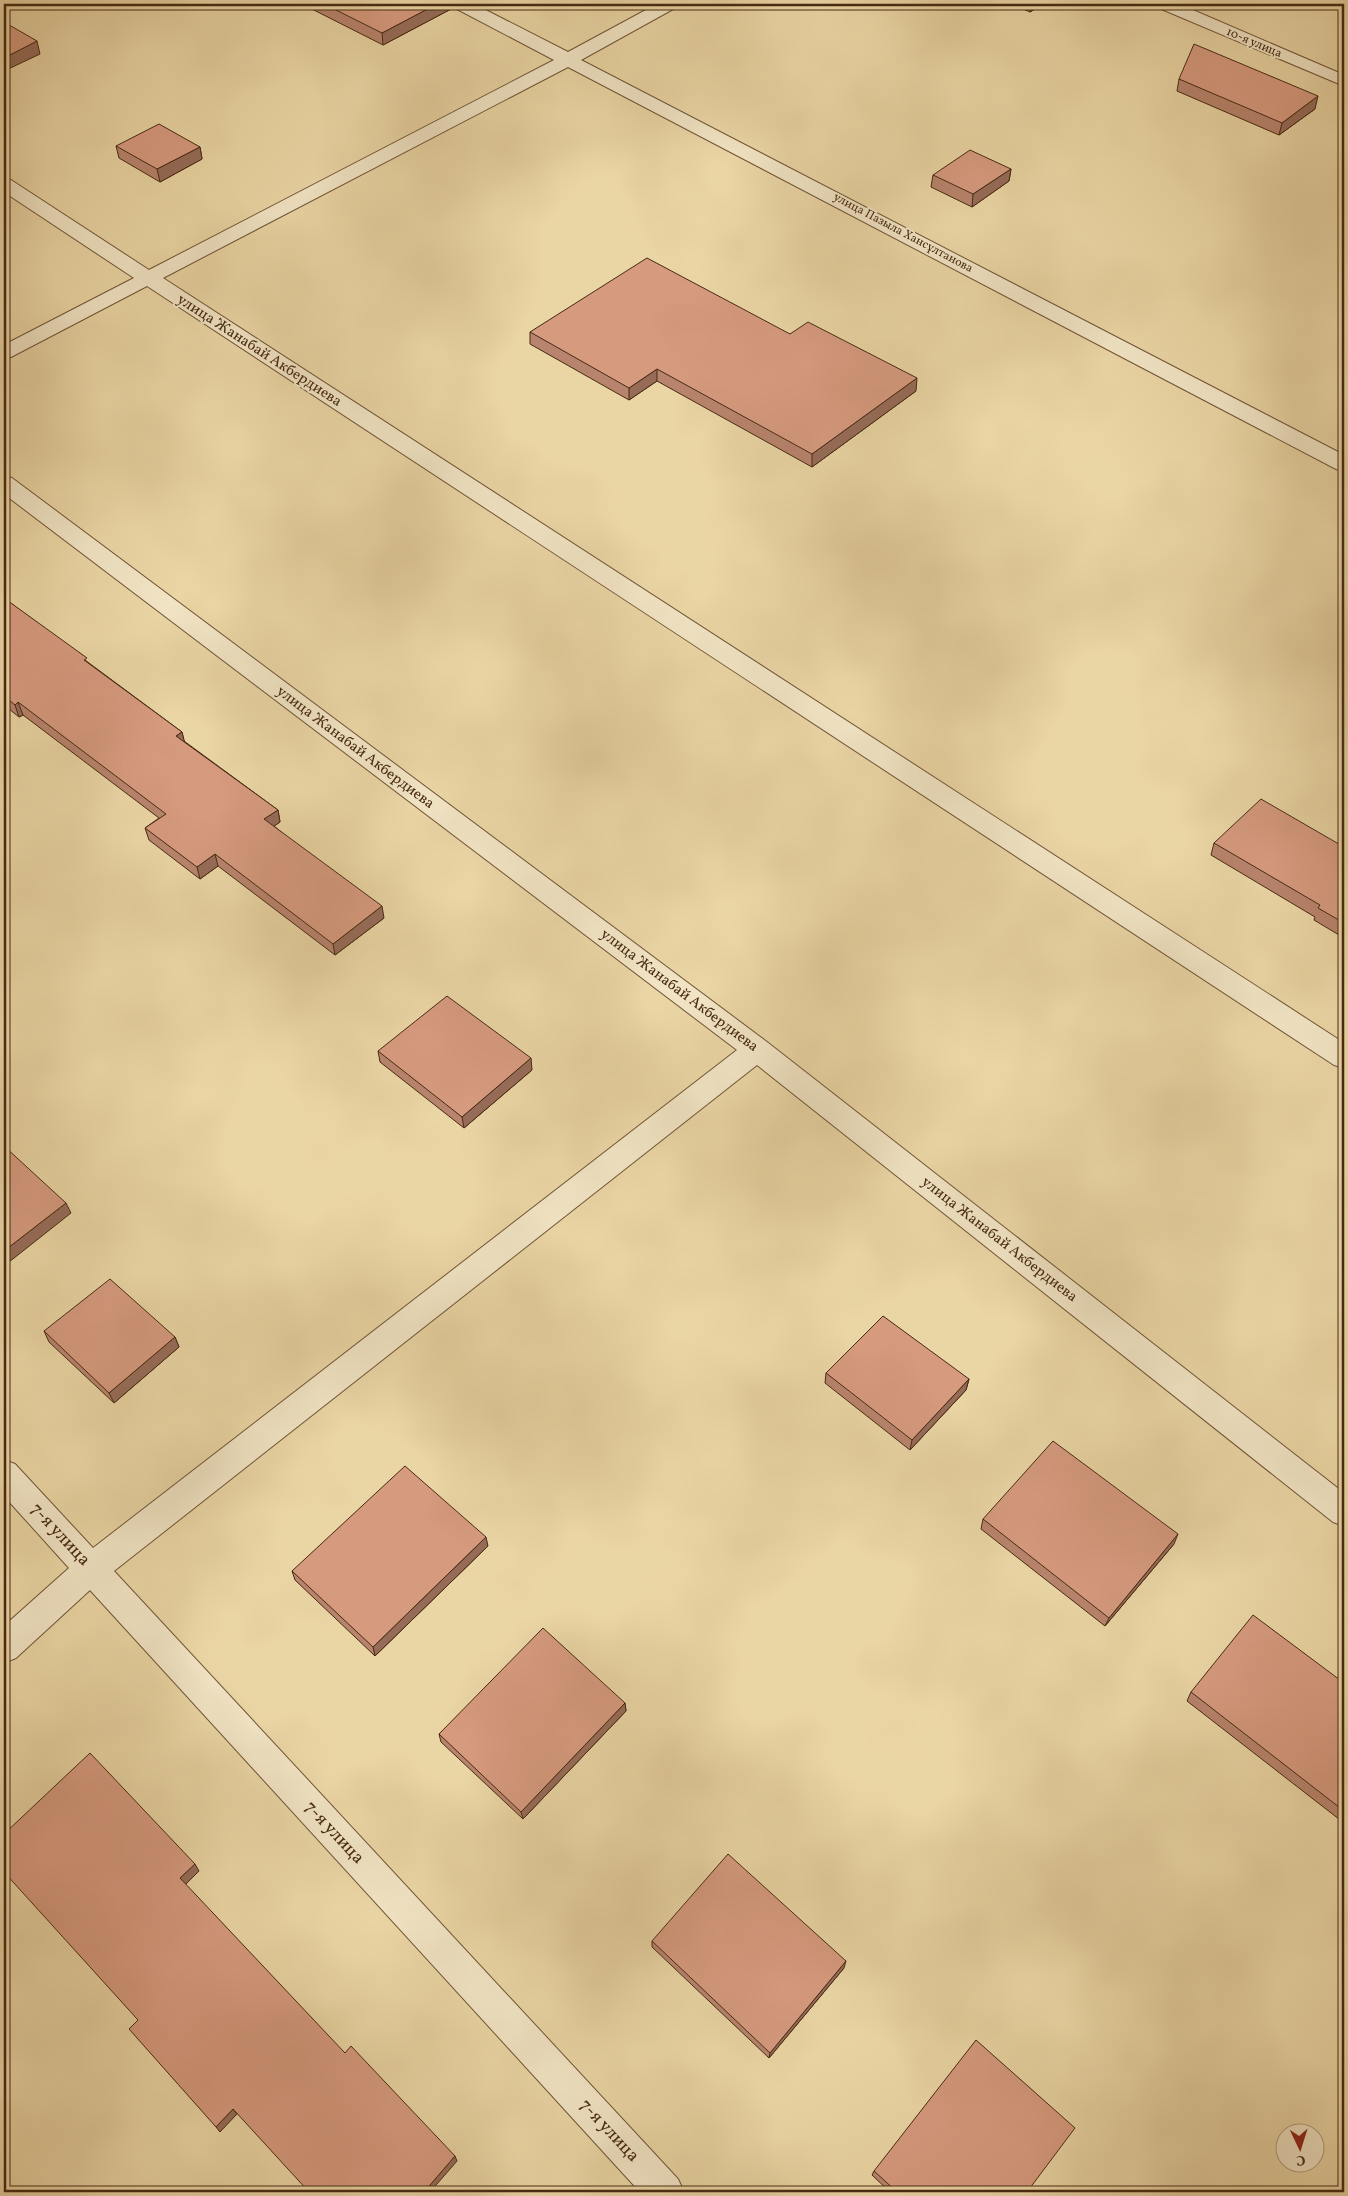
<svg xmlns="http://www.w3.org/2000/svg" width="1348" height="2196" font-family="Vollkorn,serif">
<rect width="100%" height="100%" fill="#ead5a4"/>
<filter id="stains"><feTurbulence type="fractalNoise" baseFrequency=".004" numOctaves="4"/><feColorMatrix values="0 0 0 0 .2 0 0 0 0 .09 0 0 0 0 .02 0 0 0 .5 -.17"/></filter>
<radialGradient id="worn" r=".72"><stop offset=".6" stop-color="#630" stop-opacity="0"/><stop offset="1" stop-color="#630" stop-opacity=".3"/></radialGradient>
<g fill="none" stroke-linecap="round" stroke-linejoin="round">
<g stroke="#705537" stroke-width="2">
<g id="street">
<polygon points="452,4 474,4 568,52 657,4 677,4 675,8 581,60 1344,455 1344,471 1336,469 568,67 163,278 1344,1043 1344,1068 1334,1065 147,286 11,357 4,359 4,345 134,278 4,192 4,178 11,180 149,270 554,60 455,8"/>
<polygon points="1157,4 1179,4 1344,75 1344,86 1159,8"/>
<polygon points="4,476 12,478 767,1042 1344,1493 1344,1526 1333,1522 757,1065 114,1571 678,2179 684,2192 640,2192 90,1590 16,1658 4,1663 4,1626 69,1568 4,1496 4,1460 15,1464 93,1548 737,1050 4,494"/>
</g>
</g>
<use href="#street" fill="#f1e4c4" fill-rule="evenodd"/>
</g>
<g fill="#b8846d" stroke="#472a13">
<polygon points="302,4 452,4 453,8 383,45"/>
<polygon points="1011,4 1043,4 1030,12"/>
<polygon points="1179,79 1315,109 1279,135 1177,91"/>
<polygon points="116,146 200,147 202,159 160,182 119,158"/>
<polygon points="1011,169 1009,181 972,207 931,187 933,175"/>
<polygon points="530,332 790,334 916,391 812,467 657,381 629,400 530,344"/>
<polygon points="4,598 89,663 182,732 184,741 278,810 280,822 274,826 384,918 335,955 218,866 200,879 149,840 145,828 159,818 23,715 19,717 4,705"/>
<polygon points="1214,843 1344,847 1344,938 1314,920 1315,917 1211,855"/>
<polygon points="378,1051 532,1070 464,1128 380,1062"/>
<polygon points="44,1331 175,1337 179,1347 114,1403 49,1342"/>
<polygon points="826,1373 969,1379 966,1390 910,1450 825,1383"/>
<polygon points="983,1519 1174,1544 1105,1626 981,1529"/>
<polygon points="488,1546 375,1656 295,1580 292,1571"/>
<polygon points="1344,1683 1344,1823 1187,1701 1191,1692"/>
<polygon points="625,1703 626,1711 523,1819 441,1742 439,1734"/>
<polygon points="652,1941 844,1968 769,2058 652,1947"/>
<polygon points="874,2171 1027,2192 890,2192 872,2175"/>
</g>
<g fill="#966c59" stroke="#472a13">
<polygon points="437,4 452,4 453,8 383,45 382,33"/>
<polygon points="1031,4 1043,4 1030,12"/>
<polygon points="37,41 40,54 4,71 4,58"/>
<polygon points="1318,96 1315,109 1279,135 1282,123"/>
<polygon points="200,147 202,159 160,182 157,169"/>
<polygon points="1011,169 1009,181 972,207 973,194"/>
<polygon points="657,369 657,381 629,400 629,388"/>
<polygon points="917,378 916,391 812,467 812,454"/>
<polygon points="18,702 23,715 19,717 15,705"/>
<polygon points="182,732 185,744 176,736"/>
<polygon points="278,810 280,822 267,831 264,819"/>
<polygon points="215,854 218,866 200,879 197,867"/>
<polygon points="382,906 384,918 335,955 333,944"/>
<polygon points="531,1058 532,1070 464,1128 462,1117"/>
<polygon points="66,1203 71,1213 4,1266 4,1251"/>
<polygon points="175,1337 179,1347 114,1403 109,1393"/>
<polygon points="969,1379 966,1390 910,1450 912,1440"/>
<polygon points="1178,1534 1174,1544 1105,1626 1109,1618"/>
<polygon points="486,1537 488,1546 375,1656 373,1647"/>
<polygon points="625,1703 626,1711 523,1819 521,1812"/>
<polygon points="195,1864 199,1871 185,1885 180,1878"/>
<polygon points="846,1961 844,1968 769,2058 770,2053"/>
<polygon points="233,2109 237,2114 220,2132 216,2127"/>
<polygon points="455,2156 457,2161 430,2192 424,2192"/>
</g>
<g fill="#d69a7f" stroke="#472a13">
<polygon points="324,4 437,4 382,33"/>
<polygon points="4,22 37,41 4,58"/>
<polygon points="1194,44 1318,96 1282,123 1179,79"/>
<polygon points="159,124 200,147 157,169 116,146"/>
<polygon points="970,150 1011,169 973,194 933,175"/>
<polygon points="647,258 790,334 808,322 917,378 812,454 657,369 629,388 530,332"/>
<polygon points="4,598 87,658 84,660 182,732 176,736 278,810 264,819 382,906 333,944 215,854 197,867 145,828 166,814 18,702 15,705 4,696"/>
<polygon points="1261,799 1344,847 1344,923 1318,908 1320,905 1214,843"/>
<polygon points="447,996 531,1058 462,1117 378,1051"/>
<polygon points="4,1146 66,1203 4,1251"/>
<polygon points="110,1279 175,1337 109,1393 44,1331"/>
<polygon points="883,1316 969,1379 912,1440 826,1373"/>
<polygon points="1053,1441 1178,1534 1109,1618 983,1519"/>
<polygon points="405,1466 486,1537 373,1647 292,1571"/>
<polygon points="1253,1615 1344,1683 1344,1811 1191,1692"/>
<polygon points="543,1628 625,1703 521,1812 439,1734"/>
<polygon points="90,1753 195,1864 180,1878 345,2053 351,2046 455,2156 424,2192 309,2192 233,2109 216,2127 129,2029 138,2020 4,1872 4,1834"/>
<polygon points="728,1854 846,1961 770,2053 652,1941"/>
<polygon points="976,2040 1075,2128 1027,2192 897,2192 874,2171"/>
</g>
<g text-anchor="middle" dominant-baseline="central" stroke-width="4" stroke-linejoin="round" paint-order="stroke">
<g font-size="12" fill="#472a13" stroke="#f1e4c4">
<text transform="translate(1254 43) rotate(23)">10-я улица</text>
<text transform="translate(903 233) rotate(28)">улица Пазыла Хансұлтанова</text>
</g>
<g font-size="15" fill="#472a13" stroke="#f1e4c4">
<text transform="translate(259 351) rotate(33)">улица Жанабай Акбердиева</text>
<text transform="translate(355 748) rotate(37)">улица Жанабай Акбердиева</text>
<text transform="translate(679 991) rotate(37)">улица Жанабай Акбердиева</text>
<text transform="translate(999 1240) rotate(38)">улица Жанабай Акбердиева</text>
</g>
<g font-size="18" fill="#472a13" stroke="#f1e4c4">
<text transform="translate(60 1535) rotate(47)">7-я улица</text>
<text transform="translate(334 1833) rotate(47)">7-я улица</text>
<text transform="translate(609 2131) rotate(47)">7-я улица</text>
</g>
</g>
<rect width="1348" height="2196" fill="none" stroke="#ead5a4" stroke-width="20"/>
<rect x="5" y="5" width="1338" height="2186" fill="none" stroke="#472a13" stroke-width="2.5"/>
<rect x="10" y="10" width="1328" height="2176" fill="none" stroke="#472a13"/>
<g transform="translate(1300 2148) rotate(176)"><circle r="24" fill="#f1e4c4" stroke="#ad9a7d"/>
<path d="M0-4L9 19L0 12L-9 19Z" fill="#8f2418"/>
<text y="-8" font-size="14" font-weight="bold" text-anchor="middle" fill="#472a13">С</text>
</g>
<rect width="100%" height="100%" filter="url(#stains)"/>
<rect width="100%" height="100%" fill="url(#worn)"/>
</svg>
